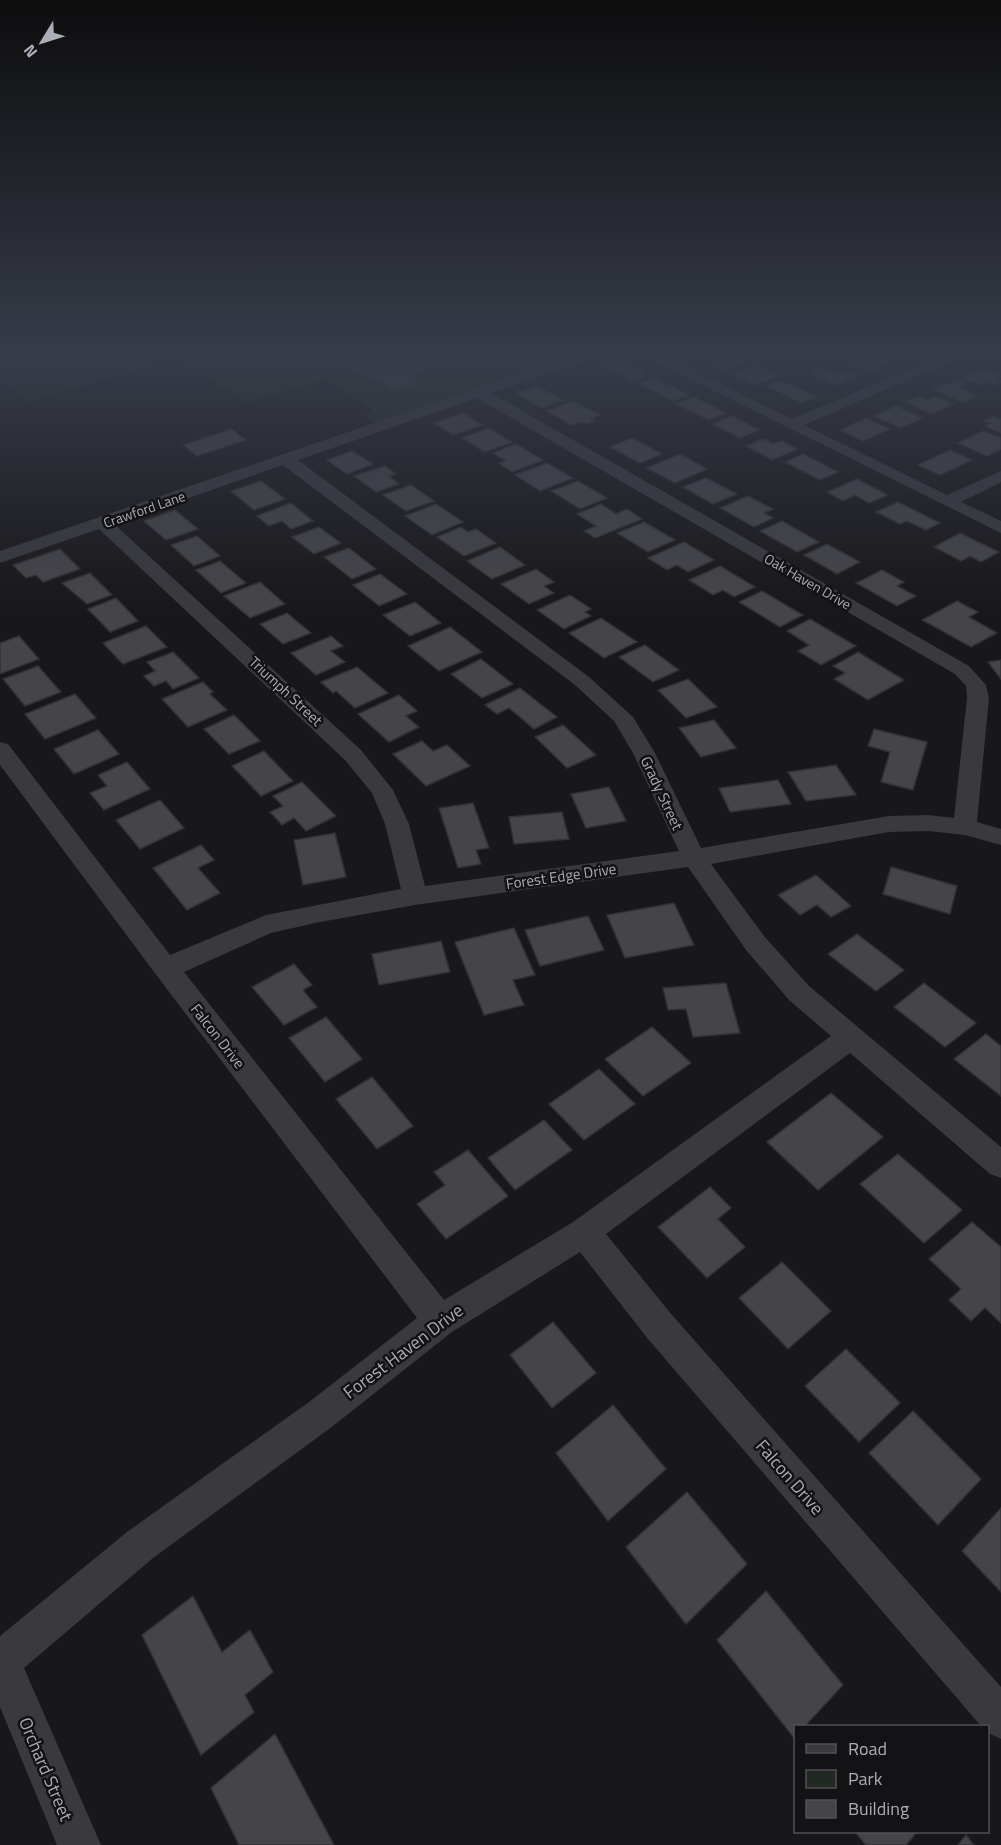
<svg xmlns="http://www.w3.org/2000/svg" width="1001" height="1845" font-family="'Titillium Web',sans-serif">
<rect width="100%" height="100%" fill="#181719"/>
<polygon fill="#242426" points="0,352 202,352 27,402 0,379"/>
<polygon fill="#222923" points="202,352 358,352 363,355 340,363 364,377 369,376 395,391 421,383 410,376 466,358 458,352 464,352 485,364 524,352 546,365 376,423 364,415 373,410 323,379 306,384 314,390 308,393 297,387 247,403 178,359"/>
<g fill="#454549" stroke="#323235" stroke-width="1.5">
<polygon points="126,352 132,352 140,358 100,370 91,363"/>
<polygon points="358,352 400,352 410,358 429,352 458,352 467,357 410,376 422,382 395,391 369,376 364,377 340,362 363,355"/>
<polygon points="711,352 729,352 747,360 722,370 709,363 717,360 706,354"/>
<polygon points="884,352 919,352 901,359"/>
<polygon points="871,353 892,362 869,372 847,363"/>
<polygon points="616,358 647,374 631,380 600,364"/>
<polygon points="755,365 779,376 755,385 731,374"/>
<polygon points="823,368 839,375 847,372 857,376 835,385 809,373"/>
<polygon points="983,369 1001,376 998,379 1001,382 994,385 987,382 980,385 962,378"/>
<polygon points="656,378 689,395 673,401 640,384"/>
<polygon points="781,380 817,397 802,403 766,386"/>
<polygon points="956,380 966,384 958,387 978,396 962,402 933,390"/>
<polygon points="537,386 563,400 541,408 515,393"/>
<polygon points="918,396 927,400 935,396 954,404 931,414 904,402"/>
<polygon points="694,397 726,413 709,420 676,404"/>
<polygon points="573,401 600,415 590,419 594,421 586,424 582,422 572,425 546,411"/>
<polygon points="896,406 923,418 900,428 874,416"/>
<polygon points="463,413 482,425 453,435 434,423"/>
<polygon points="732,416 760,430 740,438 712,424"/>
<polygon points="992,417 1001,419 1001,433 985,426 991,423 984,421"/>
<polygon points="866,418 890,429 863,441 840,430"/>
<polygon points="489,428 512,442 485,452 462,438"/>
<polygon points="231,429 246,440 197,456 183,445"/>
<polygon points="983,431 1001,438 1001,449 987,456 958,443"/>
<polygon points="632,438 662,454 640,463 610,447"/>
<polygon points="763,439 773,444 782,441 798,449 772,460 746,446"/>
<polygon points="516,444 543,460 512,472 499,463 506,461 493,453"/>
<polygon points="950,450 972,460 940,475 918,465"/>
<polygon points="352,451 373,464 347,474 327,460"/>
<polygon points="680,454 707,469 675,483 647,468"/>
<polygon points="803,454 838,472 820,480 785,462"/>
<polygon points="547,463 573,478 540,491 515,475"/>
<polygon points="385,466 396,474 389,476 399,484 376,492 354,476"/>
<polygon points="706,478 737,494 713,504 683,487"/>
<polygon points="857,479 888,495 869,503 855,495 843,501 827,492"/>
<polygon points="261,481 285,499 254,510 231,491"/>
<polygon points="578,481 607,498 580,509 551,491"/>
<polygon points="411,485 434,501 406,511 383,495"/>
<polygon points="748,496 773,509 764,513 773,518 754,527 720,508"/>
<polygon points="898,502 940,523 926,530 907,521 900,524 876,512"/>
<polygon points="291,503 313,521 291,529 282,521 269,526 257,516"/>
<polygon points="436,504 463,522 432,535 405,516"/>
<polygon points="601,504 616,514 627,509 642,519 595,538 584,531 596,526 577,514"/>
<polygon points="175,510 198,529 166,540 144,521"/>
<polygon points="782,521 819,542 797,552 760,531"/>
<polygon points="644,522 675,540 648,552 617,533"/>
<polygon points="319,527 341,543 314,554 292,537"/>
<polygon points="461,527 468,532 476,529 496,543 464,556 437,537"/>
<polygon points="960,533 999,552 981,562 970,556 961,561 934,547"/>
<polygon points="197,536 220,556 194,566 171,545"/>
<polygon points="684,542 714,560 688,572 677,565 667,570 648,558"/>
<polygon points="827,544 860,562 837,574 804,555"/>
<polygon points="500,547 525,565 492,579 467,561"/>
<polygon points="349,548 376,569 352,579 324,557"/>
<polygon points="60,549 80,569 43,582 36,575 26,578 13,565"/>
<polygon points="220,561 246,583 221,593 196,570"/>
<polygon points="720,566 755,587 734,597 723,590 713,595 689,580"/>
<polygon points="536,569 554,582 544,586 554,593 529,604 501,584"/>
<polygon points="882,570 904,582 897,586 916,596 897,606 856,583"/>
<polygon points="90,573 112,595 87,604 62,583"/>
<polygon points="380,574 407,594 379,606 353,585"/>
<polygon points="260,582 285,604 250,618 224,596"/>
<polygon points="762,591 803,615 780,627 739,602"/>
<polygon points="570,595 591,609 585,612 591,616 564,629 537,610"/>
<polygon points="116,598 138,621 110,632 88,609"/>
<polygon points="957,601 978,612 969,617 997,633 971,647 922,620"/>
<polygon points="415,602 441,623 410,636 383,615"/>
<polygon points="287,613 311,633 283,644 260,624"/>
<polygon points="601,618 637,642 604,658 569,633"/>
<polygon points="810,619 856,646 821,665 798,651 809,645 787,631"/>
<polygon points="146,626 167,647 123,664 103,643"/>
<polygon points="450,627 482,652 439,671 408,646"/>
<polygon points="19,636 39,659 0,674 0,643"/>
<polygon points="331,636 343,646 331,651 345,662 316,675 291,653"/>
<polygon points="645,645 679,670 653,682 619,657"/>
<polygon points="173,652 199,678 173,689 166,681 154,686 144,676 155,671 147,662"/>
<polygon points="858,652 904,680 868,700 834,679 845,673 833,666"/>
<polygon points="481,659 513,684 482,698 451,674"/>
<polygon points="1001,660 1001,679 988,662"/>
<polygon points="38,666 61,692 25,706 3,679"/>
<polygon points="357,667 388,693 355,708 336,691 333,693 321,682"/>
<polygon points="688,679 717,707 686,718 658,690"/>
<polygon points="203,682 213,692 210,694 227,710 188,727 162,699"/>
<polygon points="520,688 557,717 534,729 509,708 497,714 485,705"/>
<polygon points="75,694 96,718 45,739 25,714"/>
<polygon points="399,695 417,711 406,716 419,727 389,742 358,714"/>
<polygon points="234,715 260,741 229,754 204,729"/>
<polygon points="714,720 736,748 701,757 679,728"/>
<polygon points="563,725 596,755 567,768 535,737"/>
<polygon points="874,729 927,742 913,790 881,782 890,752 868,746"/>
<polygon points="98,730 119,754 74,774 54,749"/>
<polygon points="422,741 433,751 447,745 470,766 426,786 393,754"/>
<polygon points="264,751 293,781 261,796 232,766"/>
<polygon points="127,762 150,789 104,810 90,793 107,786 98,775"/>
<polygon points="836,765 856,795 806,801 788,772"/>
<polygon points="778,780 791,804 730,812 719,788"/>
<polygon points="302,782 336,816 306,831 294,818 282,825 270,812 283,806 273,796"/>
<polygon points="609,787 626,821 586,828 571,794"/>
<polygon points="160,800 184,828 140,849 116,820"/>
<polygon points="473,803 489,848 476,850 481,864 458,868 439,808"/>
<polygon points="562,812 569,839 514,844 509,817"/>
<polygon points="335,833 346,877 303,885 294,840"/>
<polygon points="201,845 214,860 198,868 220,893 187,910 153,868"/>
<polygon points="891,867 957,886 950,914 883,894"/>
<polygon points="816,875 851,906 831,917 817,905 800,915 778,895"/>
<polygon points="674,903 694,945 625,958 607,915"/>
<polygon points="588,916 604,950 540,966 525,930"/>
<polygon points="514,928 535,975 513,980 524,1005 484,1015 455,942"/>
<polygon points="857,934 904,970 876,991 828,954"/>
<polygon points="441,941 450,972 379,985 372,954"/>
<polygon points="294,964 312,985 303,990 317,1007 284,1025 252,987"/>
<polygon points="726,983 740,1033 693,1037 686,1009 668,1010 663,988"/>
<polygon points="924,983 976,1023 945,1047 894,1007"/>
<polygon points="326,1017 362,1059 325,1082 289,1038"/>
<polygon points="652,1027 691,1063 643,1096 605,1059"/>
<polygon points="986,1034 1001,1046 1001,1096 954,1059"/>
<polygon points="599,1069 635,1104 584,1140 549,1104"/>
<polygon points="372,1077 413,1126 377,1149 336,1099"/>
<polygon points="831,1093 883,1137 818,1190 767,1142"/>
<polygon points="544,1120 572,1150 515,1190 488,1158"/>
<polygon points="468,1150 508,1196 446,1239 417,1204 445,1185 434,1172"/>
<polygon points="898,1154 962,1210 924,1243 860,1184"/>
<polygon points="710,1187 731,1208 718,1219 745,1247 707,1278 658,1227"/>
<polygon points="972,1222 1001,1247 1001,1323 985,1308 971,1321 949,1300 961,1289 929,1259"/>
<polygon points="782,1262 831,1311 788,1349 739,1298"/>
<polygon points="553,1322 596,1373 552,1408 510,1355"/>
<polygon points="846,1349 900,1403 859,1442 805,1386"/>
<polygon points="613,1405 666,1469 608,1521 556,1453"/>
<polygon points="913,1411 981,1479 938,1525 869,1453"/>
<polygon points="687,1492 747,1564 686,1624 626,1547"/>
<polygon points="1001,1508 1001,1592 962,1551"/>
<polygon points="766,1591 843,1685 805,1726 796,1726 794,1738 717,1640"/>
<polygon points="193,1596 222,1652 250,1630 273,1672 245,1695 254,1712 201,1755 142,1635"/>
<polygon points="275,1734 334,1845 239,1845 211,1788"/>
<polygon points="855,1832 917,1832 906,1845 866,1845"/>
<polygon points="966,1835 974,1845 958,1845"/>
</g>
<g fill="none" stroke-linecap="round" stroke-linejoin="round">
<g fill="#39393e" fill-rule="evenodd">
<path d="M582 352H604L602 355 491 393 969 666 986 685 989 698 977 822 1001 829V845L965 835 928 831 889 832 711 864 764 936 809 986 1001 1147V1178L990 1174 850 1053 606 1234 672 1315 1001 1687V1739L988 1733V1726H981L648 1339 580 1252 452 1332 333 1426 153 1558 24 1668 101 1845H57L0 1707V1636L127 1532 309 1402 417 1318 157 976 0 765V742L8 744 170 955 266 915 401 889 385 824 372 793 345 760 99 529 0 563V551ZM477 398 955 674 966 686 967 698 954 818 928 815 889 816 701 848 655 753 633 717 589 677 298 460ZM283 465 575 685 614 721 633 753 679 851 425 886 409 824 393 790 361 750 114 524ZM688 867 746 950 789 1000 831 1036 573 1222 444 1300 184 972 271 933 315 923 415 905Z"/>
<polygon points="636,352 655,352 792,419 952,352 972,352 804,425 947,495 1001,471 1001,482 961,502 1001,521 1001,533"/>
</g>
</g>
<linearGradient id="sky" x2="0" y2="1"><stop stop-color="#0d0d0e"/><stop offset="0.58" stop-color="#373c49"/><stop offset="1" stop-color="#373c49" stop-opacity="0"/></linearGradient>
<rect width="1001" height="611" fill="url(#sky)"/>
<g text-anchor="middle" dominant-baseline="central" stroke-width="5" stroke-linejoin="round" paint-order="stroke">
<g font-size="14" fill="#abaeb8" stroke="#131214">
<text transform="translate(144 509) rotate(-19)">Crawford Lane</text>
<text transform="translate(808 581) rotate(30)">Oak Haven Drive</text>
</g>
<g font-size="15" fill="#abaeb8" stroke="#131214">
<text transform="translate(286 691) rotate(43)">Triumph Street</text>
<text transform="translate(662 793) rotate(65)">Grady Street</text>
<text transform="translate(561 876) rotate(-8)">Forest Edge Drive</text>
<text transform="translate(218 1036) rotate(52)">Falcon Drive</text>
</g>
<g font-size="18" fill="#abaeb8" stroke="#131214">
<text transform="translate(403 1351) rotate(-37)">Forest Haven Drive</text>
<text transform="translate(790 1477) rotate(49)">Falcon Drive</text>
<text transform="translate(46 1769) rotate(67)">Orchard Street</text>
</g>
</g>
<rect x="794" y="1725" width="195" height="108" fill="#131214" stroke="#505056" stroke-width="1.5"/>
<rect x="806" y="1744" width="30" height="9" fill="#39393e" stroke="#505056" stroke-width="1.5"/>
<text x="848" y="1755" font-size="18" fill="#abaeb8">Road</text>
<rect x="806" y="1770" width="30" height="18" fill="#222923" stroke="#505056" stroke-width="1.5"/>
<text x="848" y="1785" font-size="18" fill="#abaeb8">Park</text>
<rect x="806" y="1800" width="30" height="18" fill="#454549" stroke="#505056" stroke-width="1.5"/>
<text x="848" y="1815" font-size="18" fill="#abaeb8">Building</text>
<g transform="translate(42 42) rotate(232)" stroke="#131214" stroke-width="4.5" paint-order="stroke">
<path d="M0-4.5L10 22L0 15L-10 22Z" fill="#abaeb8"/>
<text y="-9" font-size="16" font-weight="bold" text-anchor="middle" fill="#abaeb8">N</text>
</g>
</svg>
